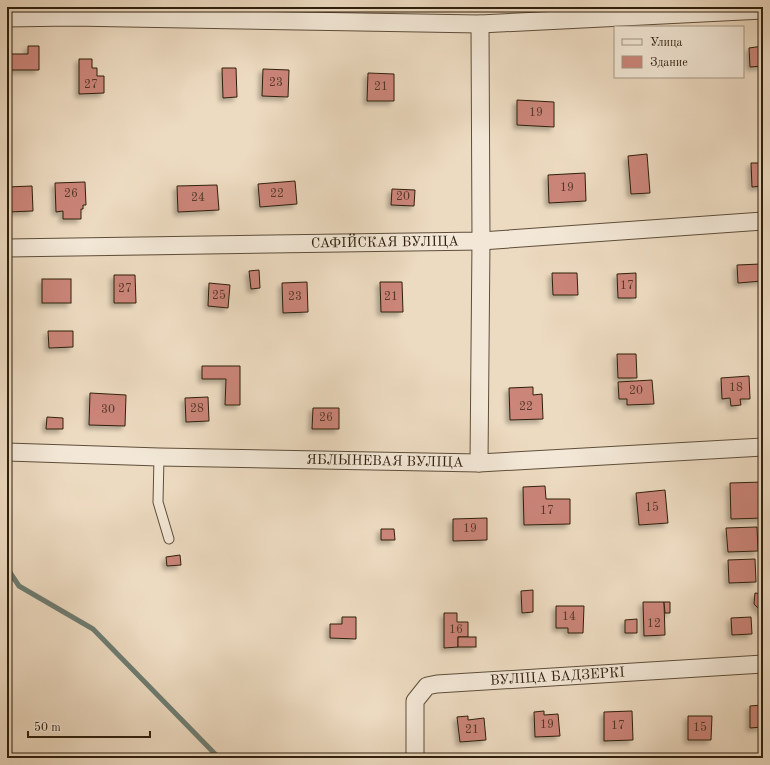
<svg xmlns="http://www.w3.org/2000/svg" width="770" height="765" font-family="'Old Standard TT',serif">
<defs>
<filter id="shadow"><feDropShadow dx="-3.5" dy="3.5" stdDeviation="2" flood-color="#0004"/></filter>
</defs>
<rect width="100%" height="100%" fill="#eddbc1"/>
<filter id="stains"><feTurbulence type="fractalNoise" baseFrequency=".005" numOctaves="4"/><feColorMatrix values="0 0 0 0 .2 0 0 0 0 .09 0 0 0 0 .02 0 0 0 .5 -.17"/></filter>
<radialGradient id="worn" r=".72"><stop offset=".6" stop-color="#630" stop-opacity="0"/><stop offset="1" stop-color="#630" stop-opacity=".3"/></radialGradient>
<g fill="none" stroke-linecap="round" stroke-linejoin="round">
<polyline stroke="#6e7d72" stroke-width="5" points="7,568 19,586 93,629 219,758"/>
</g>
<g fill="#cb8579" stroke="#2e1f0d" filter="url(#shadow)">
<polygon points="28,46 39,46 39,70 7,70 7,47 10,47 10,54 28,54"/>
<polygon points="763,46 763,66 750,67 749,48"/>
<polygon points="79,59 92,59 92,68 97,68 97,76 104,76 104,93 79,94"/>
<polygon points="222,68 236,68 237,97 223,98"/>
<polygon points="263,69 289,70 288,97 262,96"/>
<polygon points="368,73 394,74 394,101 367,101"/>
<polygon points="517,100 554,102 554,127 517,125"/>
<polygon points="647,154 650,193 631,194 628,156"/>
<polygon points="751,163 763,163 763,186 752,187"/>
<polygon points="585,173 586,201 549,203 548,175"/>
<polygon points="295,181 297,204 260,207 258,184"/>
<polygon points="85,182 86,205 83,205 83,209 81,209 81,219 63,219 63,211 56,212 55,183"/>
<polygon points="217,185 219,210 178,212 177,186"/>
<polygon points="32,186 33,211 7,212 7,187"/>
<polygon points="392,189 415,190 414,206 391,205"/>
<polygon points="761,264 762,281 738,283 737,265"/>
<polygon points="259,270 260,288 251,289 249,271"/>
<polygon points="552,273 577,273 578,295 553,295"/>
<polygon points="636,273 636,298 618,298 617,274"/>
<polygon points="114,275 135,275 136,303 114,303"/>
<rect x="42" y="279" width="29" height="24"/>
<polygon points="307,282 308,312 283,313 282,283"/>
<polygon points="380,282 402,282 403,312 381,312"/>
<polygon points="209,283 230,285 228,308 208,306"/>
<polygon points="48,331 73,331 73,347 49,348"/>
<polygon points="617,354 636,354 637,378 618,378"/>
<polygon points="202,366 240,366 240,405 225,405 226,379 202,379"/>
<polygon points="749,376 750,399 740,399 741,405 731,406 730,398 722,399 721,378"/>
<polygon points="652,380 654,404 627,405 627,399 619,399 618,382"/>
<polygon points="533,387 533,395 542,394 543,419 510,420 509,388"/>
<polygon points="90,393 126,395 125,426 89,425"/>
<polygon points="208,397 209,421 186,422 185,398"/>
<polygon points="313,408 339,408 339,429 312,429"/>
<polygon points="47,417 63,418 63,429 46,429"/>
<polygon points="763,482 763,518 731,519 730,483"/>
<polygon points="545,486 546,499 570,499 570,524 524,525 523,487"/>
<polygon points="665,490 668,523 639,525 636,493"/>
<polygon points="487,518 487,540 453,541 453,519"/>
<polygon points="757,527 758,551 728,552 726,528"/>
<polygon points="381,529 394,529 395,540 381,540"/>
<polygon points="180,555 181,565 167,566 166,557"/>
<polygon points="755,559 756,582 729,583 728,560"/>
<polygon points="533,590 533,612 522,613 521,591"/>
<polygon points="755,593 763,594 763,613 754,604"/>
<polygon points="643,602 664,602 665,635 644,636"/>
<polygon points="664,602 670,602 670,613 665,613"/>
<polygon points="556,606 584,606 583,633 568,633 568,628 556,628"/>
<polygon points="444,613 457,613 457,622 468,622 468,637 458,637 458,647 444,648"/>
<polygon points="342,617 356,617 356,639 330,638 330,624 342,624"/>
<polygon points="751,617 752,634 732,635 731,618"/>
<polygon points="637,619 637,633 625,633 625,620"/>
<rect x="458" y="637" width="18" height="10"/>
<polygon points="762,705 762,727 750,728 750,706"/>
<polygon points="544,711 544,715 558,714 560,736 535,737 534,712"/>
<polygon points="632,711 633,740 604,741 604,712"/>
<polygon points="468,716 468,720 484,718 486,740 460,742 457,717"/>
<polygon points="688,716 712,716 711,740 688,740"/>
</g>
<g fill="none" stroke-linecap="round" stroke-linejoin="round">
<g stroke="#5e4e3a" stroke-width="11">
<polyline id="service" points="159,457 158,502 169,539"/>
</g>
<g stroke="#5e4e3a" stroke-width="19">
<g id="minor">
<polyline points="7,18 71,17 480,24 763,10"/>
<path id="s1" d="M7 248 481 241 763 221"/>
<path id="s2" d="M7 452 159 457 479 463 763 447"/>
<polyline points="479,463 481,241 480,24"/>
<path id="s3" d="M415 758V701L427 686 437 684 763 664"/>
</g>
</g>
<use href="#service" stroke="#f3e8d7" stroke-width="9"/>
<use href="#minor" stroke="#f3e8d7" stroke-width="17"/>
</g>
<g text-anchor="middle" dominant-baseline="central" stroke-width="3.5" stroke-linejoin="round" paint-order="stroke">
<g font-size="12" fill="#553828">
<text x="276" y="83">23</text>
<text x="91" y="85">27</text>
<text x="381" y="87">21</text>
<text x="536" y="113">19</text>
<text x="567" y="188">19</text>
<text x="71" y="194">26</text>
<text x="277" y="194">22</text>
<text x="403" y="197">20</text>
<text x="198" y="198">24</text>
<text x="627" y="286">17</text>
<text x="125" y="289">27</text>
<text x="219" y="296">25</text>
<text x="295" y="297">23</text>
<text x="391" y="297">21</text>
<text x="736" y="388">18</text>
<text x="636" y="391">20</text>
<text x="526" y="407">22</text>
<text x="197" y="409">28</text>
<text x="108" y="410">30</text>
<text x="326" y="418">26</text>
<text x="652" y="508">15</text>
<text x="547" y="511">17</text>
<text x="470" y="529">19</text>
<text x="569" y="617">14</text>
<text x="654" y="624">12</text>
<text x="456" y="630">16</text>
<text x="547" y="725">19</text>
<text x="618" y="726">17</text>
<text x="700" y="728">15</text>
<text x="472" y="730">21</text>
</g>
<g font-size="14" fill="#2e1f0d" stroke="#f3e8d7">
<text stroke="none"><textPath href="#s1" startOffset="378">САФІЙСКАЯ ВУЛІЦА</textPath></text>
<text stroke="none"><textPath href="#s2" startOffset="378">ЯБЛЫНЕВАЯ ВУЛІЦА</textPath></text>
<text stroke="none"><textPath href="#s3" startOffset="207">ВУЛІЦА БАДЗЕРКІ</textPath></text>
</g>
</g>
<rect width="770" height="765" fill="none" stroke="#eddbc1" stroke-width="24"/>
<rect x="8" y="8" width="754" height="749" fill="none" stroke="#2e1f0d" stroke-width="2"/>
<rect x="12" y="12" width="746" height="741" fill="none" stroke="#2e1f0d"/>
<rect x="614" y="26" width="130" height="52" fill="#f3e8d7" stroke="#a49886"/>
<rect x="622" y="39" width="20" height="6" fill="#f3e8d7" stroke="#a49886"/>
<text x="650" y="46" font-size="12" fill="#2e1f0d">Улица</text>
<rect x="622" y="56" width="20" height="12" fill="#cb8579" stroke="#a49886"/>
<text x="650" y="66" font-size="12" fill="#2e1f0d">Здание</text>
<path d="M28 731v6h122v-6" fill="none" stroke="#2e1f0d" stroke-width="2"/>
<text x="34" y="731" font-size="12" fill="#2e1f0d" stroke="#f3e8d7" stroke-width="3" paint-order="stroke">50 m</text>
<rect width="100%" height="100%" filter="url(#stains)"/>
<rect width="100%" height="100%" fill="url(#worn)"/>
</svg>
